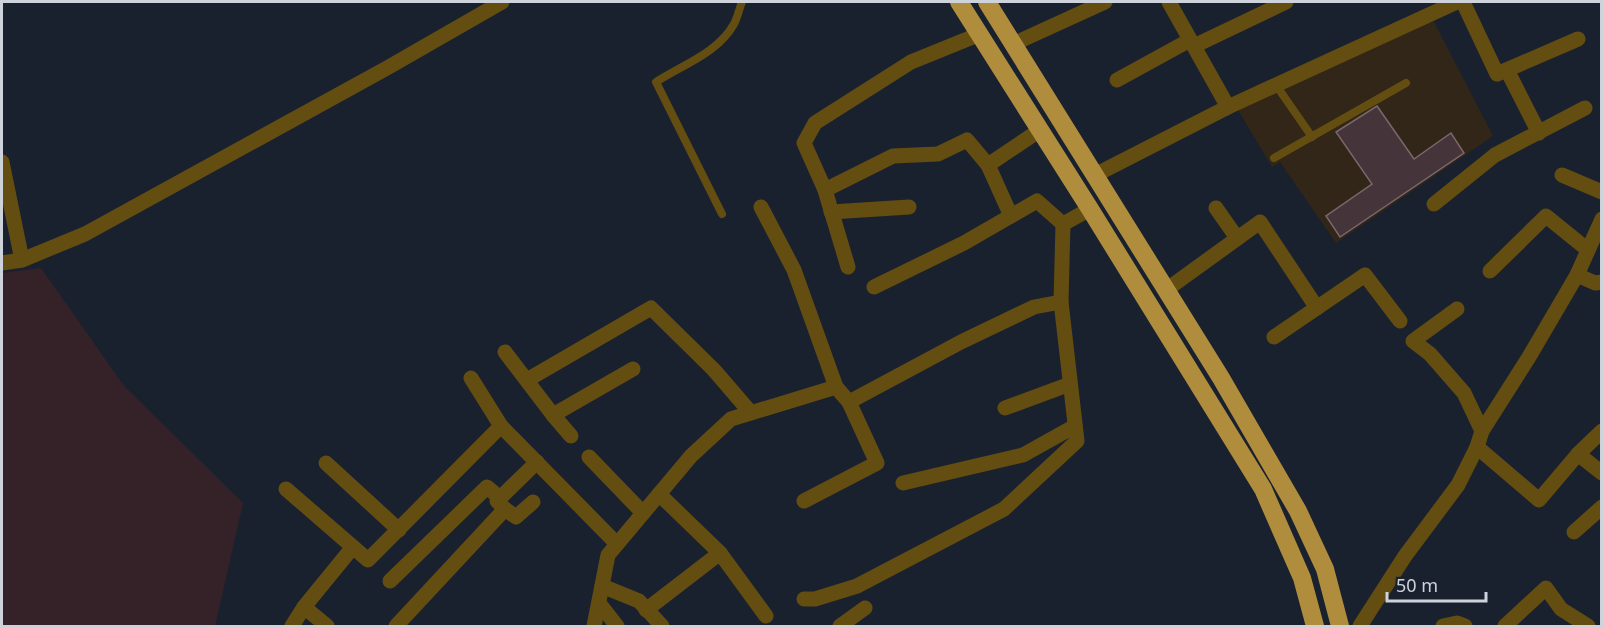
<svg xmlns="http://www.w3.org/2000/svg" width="1603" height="628" font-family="'Noto Sans',sans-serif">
<rect width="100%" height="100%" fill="#1a212e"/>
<polygon fill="#342228" points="41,268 124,386 243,503 215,626 2,626 2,273"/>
<polygon fill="#312617" points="1433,20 1493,136 1336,243 1280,162 1272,167 1238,110"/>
<polygon fill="#45343a" stroke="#7b676d" stroke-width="1.5" points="1377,106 1414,159 1451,133 1464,153 1340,237 1326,216 1372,184 1336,132"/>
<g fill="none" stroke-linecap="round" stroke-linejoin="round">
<g stroke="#644d11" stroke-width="8">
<polyline points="1276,85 1312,137"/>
<polyline points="1274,158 1406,83"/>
<path d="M722 214 656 82C682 65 718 53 734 24 738 17 739 9 742 2"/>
</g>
<g stroke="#644d11" stroke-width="15">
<polyline points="1169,2 1228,107"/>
<polyline points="1463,2 1497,74 1578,39"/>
<polyline points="1013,44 1105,2"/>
<polyline points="1194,46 1286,2"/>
<polyline points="1507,70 1539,133"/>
<polyline points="1117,80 1190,40"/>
<polyline points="2,162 22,260"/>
<polyline points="988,165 1011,216"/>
<polyline points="1095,175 1228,107 1457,2"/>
<polyline points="1562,175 1602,192"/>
<polyline points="825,190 893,156 938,154 967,140 988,165 1040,130"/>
<polyline points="1434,204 1495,155 1585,108"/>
<polyline points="761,207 794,270 836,387"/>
<polyline points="1216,208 1237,238"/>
<polyline points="831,212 909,207"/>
<polyline points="2,263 22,260 85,234 387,68 502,2"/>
<polyline points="848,267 825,190 804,143 815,123 911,62 980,34"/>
<polyline points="1490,271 1546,216 1588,250"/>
<polyline points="1577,275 1595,283 1602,282"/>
<polyline points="874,287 964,243 1037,201 1063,224"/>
<polyline points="1166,290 1260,222 1317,308"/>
<polyline points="1457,309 1413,341 1430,354 1464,393 1482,431"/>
<polyline points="1274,337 1365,275 1400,321"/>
<polyline points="505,352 553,415 571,436"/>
<polyline points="471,378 501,426 617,544"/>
<polyline points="527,380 651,308 714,370 751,413"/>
<polyline points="1005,408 1070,384"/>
<polyline points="553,415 633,369"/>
<polyline points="1477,447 1539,500 1578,454 1602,431"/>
<polyline points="1578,454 1602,473"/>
<polyline points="589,457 643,513"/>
<polyline points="326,463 399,530"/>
<polyline points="903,483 1023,455 1075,426"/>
<polyline points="286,489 368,560 501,426"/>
<polyline points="659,494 720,553 766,616"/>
<polyline points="804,501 877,463 849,402"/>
<polyline points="505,509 516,517 533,502"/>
<polyline points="1574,532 1602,507"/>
<polyline points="390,581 487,487 500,498"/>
<polyline points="602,586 639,601 662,626"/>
<polyline points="804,599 815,599 857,586 1004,509 1077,441 1061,302"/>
<polyline points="599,603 617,626"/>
<polyline points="304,607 327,626"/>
<polyline points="646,610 720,553"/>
<polyline points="292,626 304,607 353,547"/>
<polyline points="396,626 505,509 497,501 537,462"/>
<polyline points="594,626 608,555 691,456 731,419 836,387 849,402 961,342 1034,307 1061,302 1063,224 1090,209"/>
<polyline points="840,626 865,608"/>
<polyline points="1360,626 1405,556 1458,485 1477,447 1482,431 1529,357 1577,275 1602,219"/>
<polyline points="1443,626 1457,623 1465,626"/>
<polyline points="1505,626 1546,588 1561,609 1588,626"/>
</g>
<g stroke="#af8d3d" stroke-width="18">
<polyline points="959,2 1090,209 1263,489 1302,578 1315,626"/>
<polyline points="987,2 1221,378 1298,511 1325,569 1340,626"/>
</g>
</g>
<rect width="1603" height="628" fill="none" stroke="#cdd2db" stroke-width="6"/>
<path d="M1387 592v9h99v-9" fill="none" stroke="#cdd2db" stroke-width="3"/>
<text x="1396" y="592" font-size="18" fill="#cdd2db" stroke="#1a212e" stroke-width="4.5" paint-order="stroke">50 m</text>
</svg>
